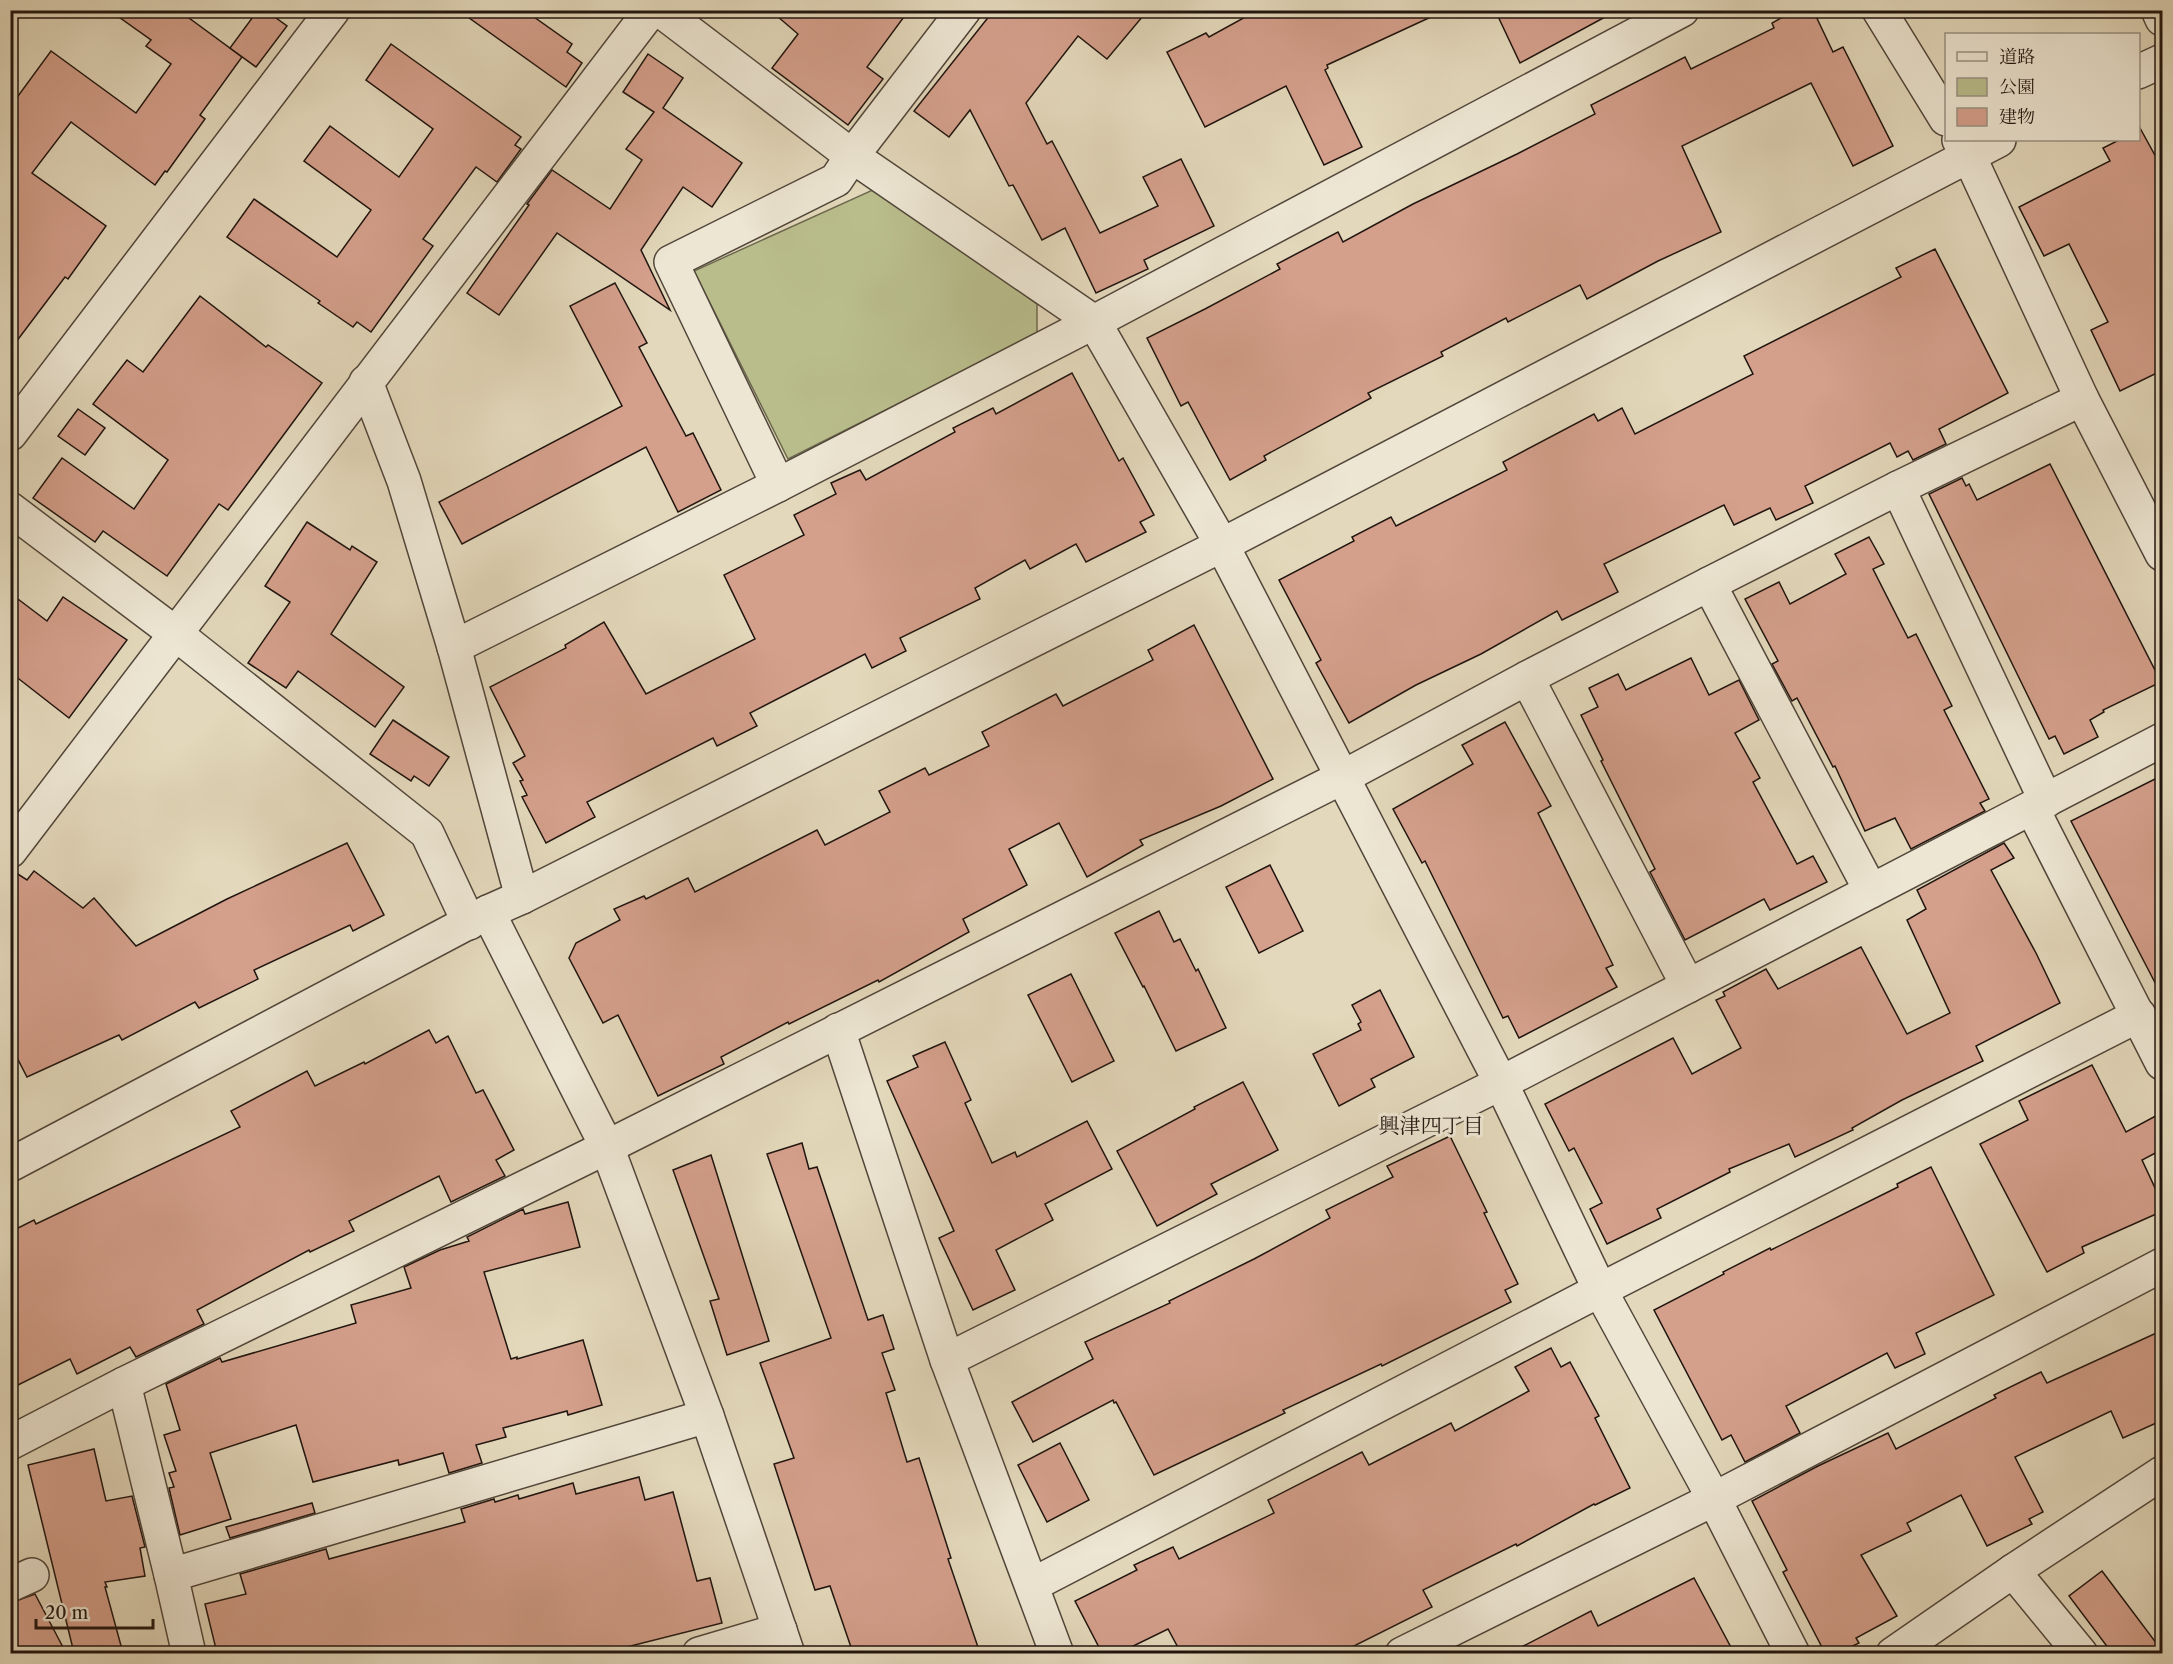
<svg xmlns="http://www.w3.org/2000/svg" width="2173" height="1664" font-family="'Libre Caslon Text','Noto Serif JP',serif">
<rect width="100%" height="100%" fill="#e3d8bb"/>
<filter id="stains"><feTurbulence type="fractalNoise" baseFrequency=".00333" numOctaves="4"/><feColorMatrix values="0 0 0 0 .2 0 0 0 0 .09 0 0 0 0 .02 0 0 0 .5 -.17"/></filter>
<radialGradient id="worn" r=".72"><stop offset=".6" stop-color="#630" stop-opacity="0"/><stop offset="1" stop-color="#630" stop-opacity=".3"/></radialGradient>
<polygon fill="#b9bd8c" stroke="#6c694e" stroke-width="1.5" points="877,188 1037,304 1037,334 788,459 694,271"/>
<g fill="#d49f8b" stroke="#20150f" stroke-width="1.5">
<polygon points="109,10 178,10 242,57 200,115 205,119 167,172 165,171 155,185 71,122 32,173 106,226 68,279 65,277 10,350 10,107 51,51 136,113 171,64 146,46 151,40"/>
<polygon points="258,10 265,10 287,26 256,67 230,48"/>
<polygon points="458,10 524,10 572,44 567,52 582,63 566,87"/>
<polygon points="770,10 909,10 867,67 883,79 848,125 772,68 798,34"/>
<polygon points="994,10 1148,10 1107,59 1078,36 1026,103 1047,144 1052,141 1100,233 1158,206 1143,177 1181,159 1214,226 1144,260 1148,269 1096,293 1065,228 1042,240 1013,185 1009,186 970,110 949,137 914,111"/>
<polygon points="1258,10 1446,10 1327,65 1328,68 1325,70 1362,147 1324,165 1286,86 1205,127 1167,52 1206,33 1209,37"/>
<polygon points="1495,10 1618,10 1520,63"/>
<polygon points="1796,10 1813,10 1833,52 1843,47 1893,146 1853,166 1811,83 1682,146 1721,232 1658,261 1587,299 1580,285 1508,322 1506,318 1441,352 1443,356 1368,393 1371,398 1264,456 1266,460 1230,480 1188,402 1181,406 1147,338 1205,309 1280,269 1277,264 1338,232 1343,242 1413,204 1517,154 1595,114 1591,105 1685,57 1691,69 1774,28 1772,23"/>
<polygon points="391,44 521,137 515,145 521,149 497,182 476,167 423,239 433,246 371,332 357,322 353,327 318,303 320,301 227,237 254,199 337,257 371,210 304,161 330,126 399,177 433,129 366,80"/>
<polygon points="648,54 683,78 663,108 742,163 712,207 683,187 641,250 670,310 557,233 499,315 467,293 529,205 527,204 552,170 610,209 642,160 626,149 654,112 623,92"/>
<polygon points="2140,128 2163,170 2163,370 2120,391 2091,330 2108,322 2069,244 2044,256 2019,207 2110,161 2103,148 2119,140 2139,140 2139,129"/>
<polygon points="1935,249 2008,393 1939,429 1946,444 1913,460 1908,451 1897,457 1890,443 1805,486 1813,503 1776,520 1770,508 1734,525 1724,505 1604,564 1618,592 1562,620 1557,611 1481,654 1416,685 1349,723 1316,663 1321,660 1279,580 1354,541 1352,537 1391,517 1396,526 1507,470 1503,462 1594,414 1598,421 1622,408 1635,434 1753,374 1744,356 1901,277 1896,268"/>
<polygon points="615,283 647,343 639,347 686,436 693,433 721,490 678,512 646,447 462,544 439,502 622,406 570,306"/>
<polygon points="200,296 266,347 268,345 280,353 322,383 228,510 219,504 167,576 103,531 95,542 33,498 62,458 134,509 168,460 93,404 127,360 143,372"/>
<polygon points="1072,373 1119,461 1123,458 1154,515 1140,522 1146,532 1086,562 1076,544 1030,569 1025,560 975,588 980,599 900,638 906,651 872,668 865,654 750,713 757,726 717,746 713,738 587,802 595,817 546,843 522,797 527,795 520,781 523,780 513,763 525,756 490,687 566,648 565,645 604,622 646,694 755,639 724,575 804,535 794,515 836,494 831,483 860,470 866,480 955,432 953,428 993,408 996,414"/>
<polygon points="78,409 105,428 85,455 58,436"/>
<polygon points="2050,464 2161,682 2103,710 2104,712 2090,720 2098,737 2064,754 2055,736 2049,739 1929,494 1962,478 1966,486 1969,484 1977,500"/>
<polygon points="307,522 350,550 352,546 377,562 331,634 404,687 375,727 298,671 286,688 248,663 290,602 265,586"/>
<polygon points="1869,537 1884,564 1873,569 1908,638 1916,634 1952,706 1944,710 1989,799 1980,803 1985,811 1911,849 1895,818 1865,831 1835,766 1833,767 1797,698 1792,701 1772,664 1778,661 1745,599 1779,582 1790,604 1846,574 1835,554"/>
<polygon points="10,593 47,621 63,597 127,640 69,718 10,672"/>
<polygon points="1194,625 1273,779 1221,806 1140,840 1143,845 1087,877 1059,823 1009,849 1027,885 963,919 969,932 879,982 878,980 789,1024 788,1022 721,1057 724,1064 658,1096 618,1015 603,1023 569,958 576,943 620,920 614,909 644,896 646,899 688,878 695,892 817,830 825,845 890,812 879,791 925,768 929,775 989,746 982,732 1056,694 1063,706 1153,660 1148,650"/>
<polygon points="1691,658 1709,695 1739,680 1759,720 1735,733 1760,778 1753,782 1797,864 1813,856 1827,882 1770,910 1764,899 1685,940 1650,872 1655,869 1601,761 1603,760 1581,715 1598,707 1589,688 1618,674 1626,690"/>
<polygon points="393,720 449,757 429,786 414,776 411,781 370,754"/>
<polygon points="1505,722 1551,806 1538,813 1613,965 1606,968 1617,987 1519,1038 1508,1016 1503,1018 1425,861 1422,863 1393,809 1473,764 1462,745"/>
<polygon points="2163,775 2163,998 2071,821"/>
<polygon points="347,843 384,915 353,931 350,925 254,970 258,979 199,1008 195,1002 122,1040 119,1035 27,1077 10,1044 10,869 27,880 34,871 83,908 94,898 136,946 227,899"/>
<polygon points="2004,843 2014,858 1991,870 2036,953 2060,1003 1976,1046 1983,1061 1902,1100 1852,1128 1853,1130 1795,1157 1789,1144 1729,1169 1730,1172 1657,1209 1661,1218 1607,1244 1590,1209 1602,1203 1574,1148 1569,1151 1545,1104 1673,1038 1692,1074 1741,1048 1716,1000 1725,996 1723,992 1766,969 1778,989 1861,947 1907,1034 1950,1013 1907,920 1926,909 1917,890"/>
<polygon points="1270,865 1303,931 1259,953 1226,887"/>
<polygon points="1159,911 1174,942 1180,939 1196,971 1198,969 1226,1028 1176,1051 1144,986 1143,987 1115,933"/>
<polygon points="1071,974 1114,1061 1072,1082 1028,995"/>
<polygon points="1380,990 1414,1057 1371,1079 1375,1087 1339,1106 1313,1054 1361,1030 1358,1024 1361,1022 1352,1005"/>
<polygon points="429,1030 436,1043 448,1036 476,1093 483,1090 514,1150 496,1160 505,1176 451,1202 439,1176 349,1221 354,1231 310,1252 309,1250 197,1310 204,1324 136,1357 130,1347 77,1374 70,1359 10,1389 10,1232 34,1220 36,1224 240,1127 231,1111 307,1071 315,1086 364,1062 365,1064"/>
<polygon points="945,1042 971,1100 965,1103 992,1163 1015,1152 1017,1157 1087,1121 1112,1169 1045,1204 1053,1220 996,1250 1015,1290 973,1310 939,1238 954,1231 887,1081 918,1067 913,1056"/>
<polygon points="2092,1065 2126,1132 2163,1112 2163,1149 2142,1160 2163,1205 2163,1211 2082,1247 2084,1253 2047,1272 1980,1144 2028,1120 2019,1101"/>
<polygon points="1243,1082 1278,1150 1211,1184 1217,1194 1157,1226 1117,1151 1195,1109 1194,1107"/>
<polygon points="1450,1136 1487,1212 1484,1213 1518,1284 1505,1290 1511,1302 1382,1366 1381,1364 1283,1410 1285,1413 1154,1475 1116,1402 1114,1403 1113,1400 1033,1442 1012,1402 1093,1359 1085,1342 1170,1303 1169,1301 1254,1259 1330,1218 1326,1210 1393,1177 1387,1166"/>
<polygon points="802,1143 809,1169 817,1167 868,1320 883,1315 894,1349 882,1353 895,1390 886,1393 907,1462 919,1458 951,1558 948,1559 980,1653 853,1653 830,1586 815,1590 774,1464 794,1458 760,1363 831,1338 767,1154"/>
<polygon points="711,1155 769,1341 727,1355 710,1301 719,1299 673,1170"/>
<polygon points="1931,1167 1994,1295 1916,1333 1925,1354 1895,1368 1887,1353 1786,1406 1800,1433 1745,1462 1731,1435 1722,1440 1654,1310 1724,1274 1723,1272 1770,1248 1771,1250 1898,1187 1897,1184"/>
<polygon points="568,1202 580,1247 484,1272 511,1359 517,1357 517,1359 583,1340 602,1405 568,1415 567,1411 503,1428 506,1437 476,1445 482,1463 449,1473 443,1453 399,1465 398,1460 313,1482 296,1425 210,1453 231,1519 180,1535 169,1488 174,1487 169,1473 176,1471 164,1435 180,1430 166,1384 220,1358 222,1362 356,1323 351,1305 411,1288 404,1267 440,1250 469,1241 467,1237 523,1209 525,1214"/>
<polygon points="2163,1330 2163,1420 2123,1438 2111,1411 2015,1457 2043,1512 2029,1519 2032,1524 1987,1546 1961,1495 1907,1523 1911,1531 1861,1555 1897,1616 1856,1638 1859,1643 1839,1653 1825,1653 1783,1572 1787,1570 1752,1501 1818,1466 1888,1433 1896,1449 1996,1398 1994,1395 2041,1372 2047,1383"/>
<polygon points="1551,1348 1561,1367 1570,1362 1599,1416 1595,1418 1630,1488 1595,1505 1594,1504 1517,1546 1516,1544 1423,1590 1432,1607 1340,1653 1181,1653 1168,1629 1119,1653 1102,1653 1075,1601 1137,1570 1134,1565 1173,1547 1179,1559 1274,1513 1268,1500 1362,1452 1369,1465 1451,1423 1455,1431 1529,1391 1515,1367"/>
<polygon points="1060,1443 1089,1500 1047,1522 1018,1465"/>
<polygon points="94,1449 106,1501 132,1496 145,1547 140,1548 145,1576 105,1582 107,1587 105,1587 123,1653 74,1653 28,1465"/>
<polygon points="639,1477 645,1500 673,1492 697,1581 710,1578 722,1623 603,1653 217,1653 205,1604 246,1594 240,1574 326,1549 329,1559 465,1522 461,1509 494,1499 495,1502 518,1495 519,1499 573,1483 576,1494"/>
<polygon points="312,1503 315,1513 230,1538 226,1527"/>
<polygon points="2102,1571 2163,1652 2163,1653 2112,1653 2069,1596"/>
<polygon points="1694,1578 1734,1653 1510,1653 1591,1611 1598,1626"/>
<polygon points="35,1594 66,1653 10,1653 10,1603"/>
</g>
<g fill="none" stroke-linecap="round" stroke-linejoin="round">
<g stroke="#51463a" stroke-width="36">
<g id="minor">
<polyline points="660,10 852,156 1094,322 1222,545 1501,1083 1600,1290 1714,1499 1793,1654"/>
<polyline points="1879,10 1946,119"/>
<polyline points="2158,10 2162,19"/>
<polyline points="2138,72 2162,61"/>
<polyline points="1959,140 1969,156 2082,399 2162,554"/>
<polyline points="366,382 404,481 454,647 522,897"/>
<polyline points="10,434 333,10"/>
<polyline points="778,485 671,262 836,180 852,156 964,10"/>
<polyline points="1898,488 2046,801"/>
<polyline points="10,509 176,634 427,833 469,923"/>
<polyline points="1709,584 1871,891"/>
<polyline points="454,647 778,485 1094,322 1682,10"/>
<polyline points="1527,678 1688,986"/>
<polyline points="2032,808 2162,1063"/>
<polyline points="10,851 651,10"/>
<polyline points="838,1030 947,1360 1057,1654"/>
<polyline points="10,1165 488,912 522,897 1222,545 1999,140"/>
<polyline points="947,1360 1501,1083 2162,740"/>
<polyline points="124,1384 171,1575 189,1654"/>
<polyline points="10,1443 124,1384 607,1147 1343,777 1527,678 1709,584 1898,488 2082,399"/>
<polyline points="2013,1571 2081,1654"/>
<polyline points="171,1575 707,1416"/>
<polyline points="10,1585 32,1575"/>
<polyline points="1032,1585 1600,1290 2139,1015"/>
<polyline points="699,1654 780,1630"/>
<polyline points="1402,1654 1714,1499 2162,1265"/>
<polyline points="1893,1654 2013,1571 2162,1473"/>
</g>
</g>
<g stroke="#51463a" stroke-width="36">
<polyline id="tertiary" points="488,912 607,1147 707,1416 788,1654"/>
</g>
<use href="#minor" stroke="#ede6d3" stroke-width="33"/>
<use href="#tertiary" stroke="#ede6d3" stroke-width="33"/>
</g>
<g text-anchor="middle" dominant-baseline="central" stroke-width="6" stroke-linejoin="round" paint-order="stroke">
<g font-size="21" fill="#20150f" stroke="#ede6d3">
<text x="1431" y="1125">興津四丁目</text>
</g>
</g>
<rect width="2173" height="1664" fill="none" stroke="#e3d8bb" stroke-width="36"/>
<rect x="12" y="12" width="2149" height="1640" fill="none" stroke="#20150f" stroke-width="3"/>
<rect x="18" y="18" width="2137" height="1628" fill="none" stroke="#20150f" stroke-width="1.5"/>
<rect x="1945" y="33" width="195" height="108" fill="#ede6d3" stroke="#9b9285" stroke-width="1.5"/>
<rect x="1957" y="52" width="30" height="9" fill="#ede6d3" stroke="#9b9285" stroke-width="1.5"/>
<text x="1999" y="63" font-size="18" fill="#20150f">道路</text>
<rect x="1957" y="78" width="30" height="18" fill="#b9bd8c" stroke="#9b9285" stroke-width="1.5"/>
<text x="1999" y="93" font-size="18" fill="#20150f">公園</text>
<rect x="1957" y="108" width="30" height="18" fill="#d49f8b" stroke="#9b9285" stroke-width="1.5"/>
<text x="1999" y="123" font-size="18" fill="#20150f">建物</text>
<path d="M36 1619v9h117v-9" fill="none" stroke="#20150f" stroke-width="3"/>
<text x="45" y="1619" font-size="18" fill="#20150f" stroke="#ede6d3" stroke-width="4.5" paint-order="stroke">20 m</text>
<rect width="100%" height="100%" filter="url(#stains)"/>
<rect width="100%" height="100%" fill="url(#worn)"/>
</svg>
